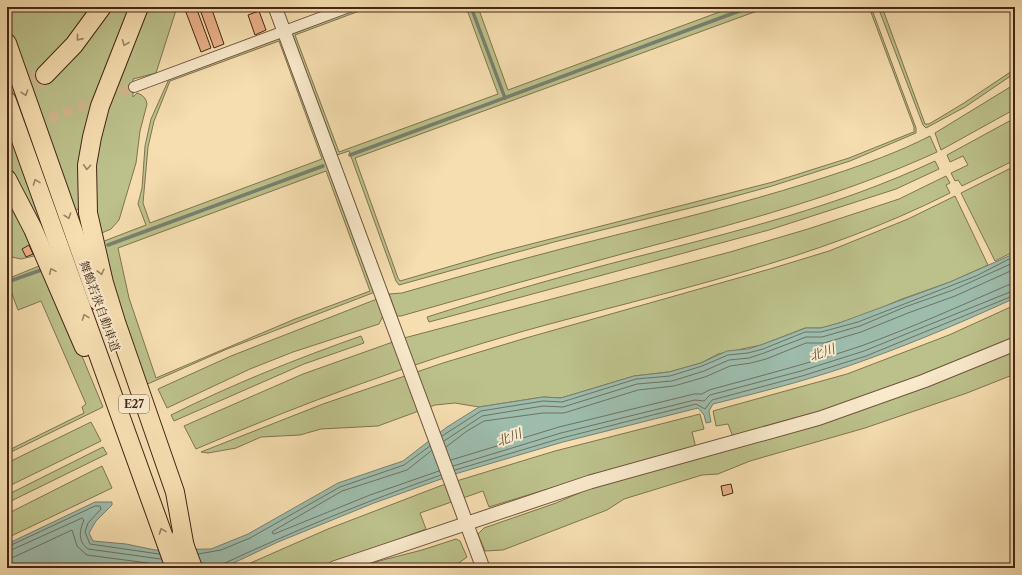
<svg xmlns="http://www.w3.org/2000/svg" width="1022" height="575" font-family="'Libre Caslon Text','Noto Serif JP',serif">
<rect width="100%" height="100%" fill="#f6deb0"/>
<filter id="stains"><feTurbulence type="fractalNoise" baseFrequency=".005" numOctaves="4"/><feColorMatrix values="0 0 0 0 .2 0 0 0 0 .09 0 0 0 0 .02 0 0 0 .5 -.17"/></filter>
<radialGradient id="worn" r=".72"><stop offset=".6" stop-color="#630" stop-opacity="0"/><stop offset="1" stop-color="#630" stop-opacity=".3"/></radialGradient>
<g fill="#bcc18b" stroke="#807450" fill-rule="evenodd">
<polygon points="7,7 133,7 82,204 77,210 73,208 7,21"/>
<path d="M146 7H177L156 73 133 79V97L137 93C143 95 146 98 147 104L140 131 136 163 119 220 111 229 97 235 92 188 98 133Z"/>
<polygon points="363,7 370,7 295,35 339,152 498,94 466,7 478,7 508,90 733,7 768,7 355,158 398,278 400,281 496,253 773,182 849,158 911,133 914,132 914,127 869,7 871,7 916,128 916,133 850,161 772,186 714,202 554,242 399,285 396,281 349,151 337,155 292,34"/>
<polygon points="878,7 882,7 925,124 929,124 964,103 1015,69 1015,73 965,107 926,128 923,125"/>
<path d="M279 38H281L375 292 227 349 143 386 99 243 146 225 138 204 142 188 145 146 151 119 169 79ZM279 41 322 159 150 223 143 203 148 147 154 121 170 81ZM326 171 370 291 295 319 156 378 129 298 118 248Z"/>
<polygon points="1015,84 1015,109 941,150 935,133"/>
<polygon points="1015,118 1015,160 962,186 958,180 955,181 951,173 968,165 963,156 950,162 947,155"/>
<polygon points="7,122 48,234 41,234 7,167"/>
<path d="M930 136 937 152C841 196 741 222 640 249 560 271 481 293 401 316H397L389 294 402 293C478 271 554 250 632 231 699 214 766 197 832 175 865 164 899 152 930 136Z"/>
<path d="M935 161 939 169 896 189 769 230 429 322 427 317C496 295 566 275 636 257 738 231 839 206 935 161Z"/>
<polygon points="1015,166 1015,251 995,261 961,193"/>
<path d="M946 176 950 183 946 185 950 193C816 261 668 291 524 331 412 363 303 403 196 449L184 426 303 374 404 338 730 252 808 229 899 199Z"/>
<polygon points="7,191 38,255 21,259 7,256"/>
<polygon points="955,196 988,265 950,282 902,299 857,318 821,328 805,328 761,345 718,354 701,363 669,372 634,376 561,398 543,397 479,407 455,403 435,405 378,426 321,429 300,435 261,437 236,448 208,453 201,452 323,404 443,363 526,338 770,269 829,251 908,219"/>
<polygon points="44,264 103,407 7,454 7,451 84,413 82,407 86,404 41,301 18,310 9,286 7,287 7,279"/>
<polygon points="377,299 383,316 379,324 293,352 250,369 167,408 158,389 231,356"/>
<polygon points="1015,305 1015,337 942,368 818,413 733,437 728,424 716,426 713,411 847,374 949,335"/>
<path d="M361 336 364 343 304 364 174 421 171 415C233 384 296 359 361 336Z"/>
<polygon points="1015,349 1015,374 967,393 865,428 750,461 718,474 702,475 624,499 607,510 503,550 485,551 478,534 484,528 556,503 600,484"/>
<polygon points="700,414 704,429 692,432 696,448 593,475 489,507 483,491 420,513 426,529 322,568 239,568 328,529 440,486 555,451"/>
<polygon points="91,422 101,441 7,487 7,463"/>
<polygon points="103,447 107,454 7,503 7,495"/>
<polygon points="102,466 112,488 7,538 7,514"/>
<polygon points="456,539 460,541 467,557 455,566 449,568 352,568 422,550"/>
</g>
<path fill="#9dbcac" stroke="#798070" d="M1015 251V298C967 320 918 341 868 359 817 378 765 391 713 404L709 411 711 422 706 423 704 415 698 408 563 442 455 474 374 503 278 542 223 568H7V544L95 502H112V505L96 521 89 533 93 541 126 544 155 550 211 549 248 534 338 483 403 461 447 427 479 407 543 397 561 398 634 376 669 372 701 363 727 351 748 349 761 345 806 328H821L839 323 950 282 1009 256Z"/>
<g fill="none" stroke-linecap="round" stroke-linejoin="round">
<g stroke="#707161" stroke-width="1">
<polyline points="442,436 481,411 543,401 562,402 636,379 670,376 702,366 728,355 748,353 763,349 805,332 821,332 858,322 976,276 1015,256"/>
<polyline points="444,441 482,416 543,406 563,407 637,384 672,381 704,371 729,360 749,358 764,353 806,337 822,337 860,326 905,307 953,290 1015,262"/>
<polyline points="446,447 467,431 484,421 543,413 564,413 638,390 674,386 705,377 730,366 751,363 766,359 806,343 824,343 861,332 908,313 955,296 1015,269"/>
<polyline points="431,451 407,470 342,491 273,531 272,533 274,534 370,495 439,471"/>
<path d="M451 460 559 427 694 394H702L709 390C760 376 811 363 861 346 911 328 960 306 1008 285L1015 284"/>
<polyline points="453,466 561,433 695,400 704,401 710,395 801,371 864,351 1015,290"/>
<polyline points="455,470 562,438 696,404 705,409 712,400 802,376 866,356 1015,295"/>
<polyline points="7,547 95,506 100,506 101,509 88,523 85,532 90,544 159,554"/>
<path d="M7 552 82 518 84 520C79 532 78 541 88 549L161 559"/>
<polyline points="198,554 221,550 250,538 340,487 404,465 430,446"/>
<polyline points="7,558 14,557 72,530 77,546 87,555 163,565"/>
<path d="M223 568 225 563C296 530 367 501 441 475"/>
</g>
<g stroke="#798070" stroke-width="3.5">
<polyline points="471,7 505,98"/>
<polyline points="350,155 750,7"/>
<polyline points="108,245 323,166"/>
<polyline points="7,282 44,269"/>
</g>
</g>
<g fill="#eab088" stroke="#442616">
<polygon points="184,7 196,7 211,48 201,52"/>
<polygon points="199,7 211,7 224,44 214,48"/>
<polygon points="259,11 266,30 255,35 248,15"/>
<polygon points="29,245 33,254 26,257 22,249"/>
<polygon points="731,484 733,493 723,496 721,486"/>
</g>
<g fill="none" stroke-linecap="round" stroke-linejoin="round">
<polyline stroke="#d2b991" stroke-width="10" stroke-dasharray="10 5" stroke-linecap="butt" points="7,134 134,87"/>
<polyline stroke="#d2b991" stroke-width="18" stroke-dasharray="18 9" stroke-linecap="butt" points="13,101 45,75"/>
<g stroke="#70543c" stroke-width="12">
<polyline id="minor" points="134,87 349,7"/>
</g>
<g stroke="#70543c" stroke-width="15">
<g id="tertiary">
<polyline points="275,7 483,568"/>
<polyline points="334,568 590,482 820,418 924,381 1015,344"/>
</g>
</g>
<g stroke="#442616" stroke-width="20">
<g id="motorway">
<polyline points="139,7 100,106 92,137 87,165 88,213 104,283 116,322 175,492 185,548"/>
<polyline points="7,43 98,301"/>
<polyline points="45,75 74,45 102,7"/>
<polyline points="7,101 175,568"/>
<polyline points="7,179 33,229 84,347"/>
<polyline points="181,536 193,568"/>
</g>
</g>
<use href="#minor" stroke="#f9eacc" stroke-width="10"/>
<use href="#tertiary" stroke="#f9eacc" stroke-width="13"/>
<use href="#motorway" stroke="#f6deb0" stroke-width="18"/>
</g>
<defs><path id="oneway-chevron" d="M-2-3.5L2.5 0L-2 3.5" fill="none" stroke-width="1.6" stroke-linecap="round" stroke-linejoin="round"/></defs>
<g stroke="#9d8263">
<use href="#oneway-chevron" transform="translate(79 38) rotate(129)"/>
<use href="#oneway-chevron" transform="translate(125 43) rotate(112)"/>
<use href="#oneway-chevron" transform="translate(25 93) rotate(71)"/>
<use href="#oneway-chevron" transform="translate(87 167) rotate(94)"/>
<use href="#oneway-chevron" transform="translate(36 182) rotate(-110)"/>
<use href="#oneway-chevron" transform="translate(68 216) rotate(71)"/>
<use href="#oneway-chevron" transform="translate(52 271) rotate(-114)"/>
<use href="#oneway-chevron" transform="translate(101 272) rotate(76)"/>
<use href="#oneway-chevron" transform="translate(85 317) rotate(-110)"/>
<use href="#oneway-chevron" transform="translate(162 531) rotate(-110)"/>
</g>
<g text-anchor="middle" dominant-baseline="central" stroke-width="4" stroke-linejoin="round" paint-order="stroke">
<rect fill="#f9eacc" stroke="#7a614d" stroke-width="1" x="119" y="395" width="30" height="18" rx="3"/>
<g font-size="11" font-weight="bold" fill="#442616">
<text x="134" y="404">E27</text>
</g>
<g font-size="12" fill="#442616" stroke="#f9eacc">
<text transform="translate(100 306) rotate(70)">舞鶴若狭自動車道</text>
</g>
<g font-size="13" font-style="italic" fill="#5a4c3c" stroke="#f9eacc">
<text transform="translate(822 352) rotate(-19)">北川</text>
<text transform="translate(509 437) rotate(-21)">北川</text>
</g>
</g>
<rect width="1022" height="575" fill="none" stroke="#f6deb0" stroke-width="24"/>
<rect x="8" y="8" width="1006" height="559" fill="none" stroke="#442616" stroke-width="2"/>
<rect x="12" y="12" width="998" height="551" fill="none" stroke="#442616"/>
<rect width="100%" height="100%" filter="url(#stains)"/>
<rect width="100%" height="100%" fill="url(#worn)"/>
</svg>
